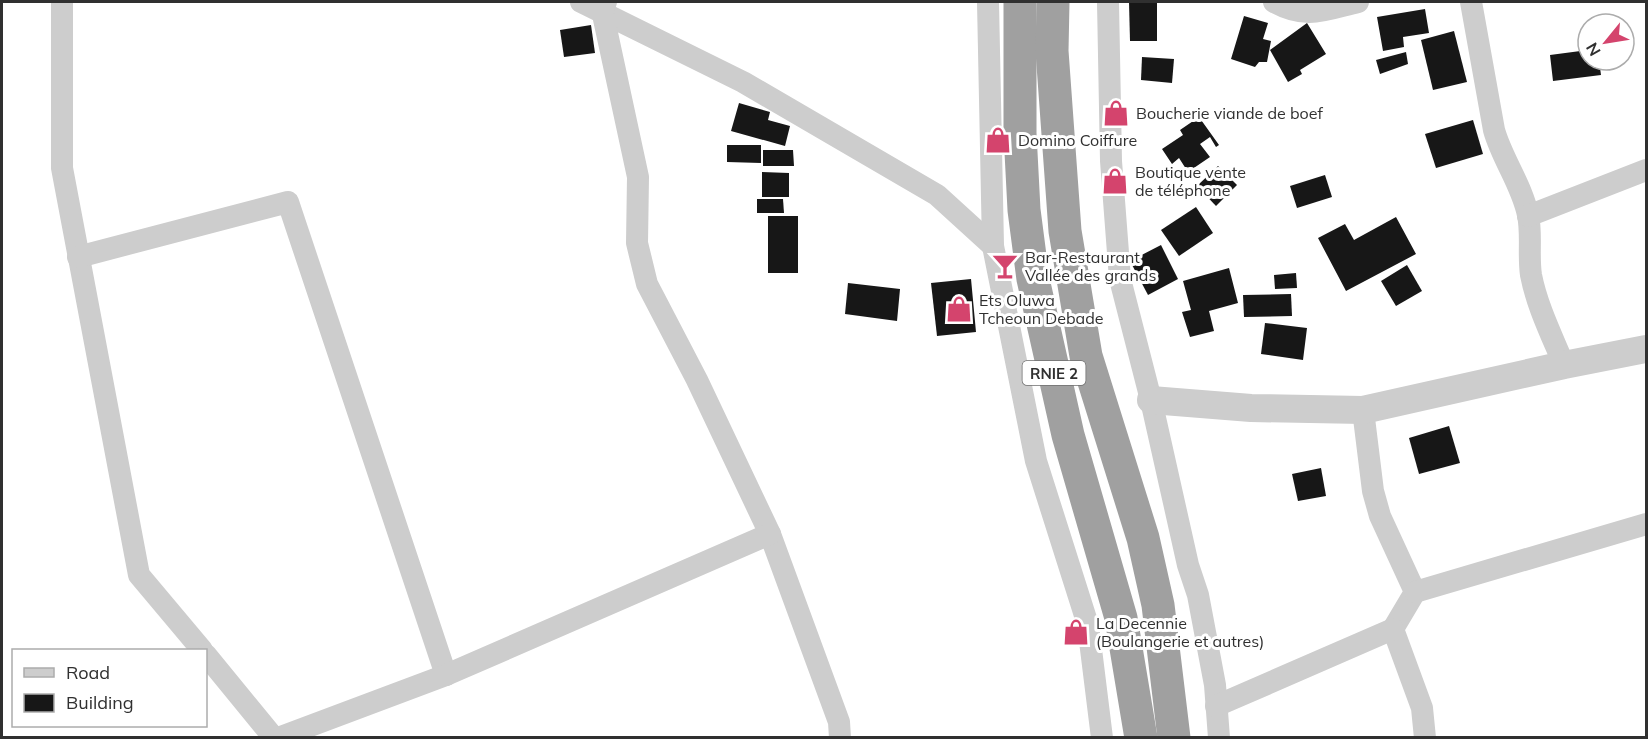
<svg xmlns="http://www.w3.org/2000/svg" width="1648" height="739" font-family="Mulish,sans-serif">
<rect width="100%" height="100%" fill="#fff"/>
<g fill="#171717">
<polygon points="1129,2 1157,2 1157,41 1130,41"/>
<polygon points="1425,9 1429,33 1403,37 1404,47 1383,51 1377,17"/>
<polygon points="1244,16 1268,23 1263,39 1271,41 1267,62 1259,62 1255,67 1231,59"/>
<polygon points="1307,23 1326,54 1300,70 1302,74 1288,82 1270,50"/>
<polygon points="591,25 595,53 564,57 560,30"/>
<polygon points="1454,31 1467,82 1433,90 1421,40"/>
<polygon points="1588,50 1588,60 1599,60 1601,75 1553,81 1550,55"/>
<polygon points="1406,52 1408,64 1380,74 1376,60"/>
<polygon points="1142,57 1174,59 1172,83 1141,80"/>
<polygon points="739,103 770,112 768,120 790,126 785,146 731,131"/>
<polygon points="1199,117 1219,145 1216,147 1210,137 1200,144 1210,157 1188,172 1179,158 1172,164 1162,149 1183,135 1180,130"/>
<polygon points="1473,120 1483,154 1436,168 1425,134"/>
<polygon points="727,145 761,145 761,163 727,162"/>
<polygon points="763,150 793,150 794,166 763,166"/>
<polygon points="1218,166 1237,185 1216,206 1197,186"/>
<polygon points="762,172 789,173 789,197 762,197"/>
<polygon points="1325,175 1332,197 1297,208 1290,186"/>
<polygon points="757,199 783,199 784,213 757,213"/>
<polygon points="1196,207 1213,233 1179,256 1161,230"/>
<rect x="768" y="216" width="30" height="57"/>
<polygon points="1396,217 1416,254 1346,291 1318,238 1345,224 1354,240"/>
<polygon points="1161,245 1178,279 1148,295 1130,261"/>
<polygon points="1407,265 1422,291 1396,306 1381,281"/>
<polygon points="1229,268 1238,303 1209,311 1214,331 1190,337 1182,312 1191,310 1183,281"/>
<polygon points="1296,273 1297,288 1275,289 1274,275"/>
<polygon points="971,279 976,332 937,336 931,283"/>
<polygon points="848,283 900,289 897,321 845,314"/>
<polygon points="1291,294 1292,316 1244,317 1243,295"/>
<polygon points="1265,323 1307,328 1303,360 1261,354"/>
<polygon points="1449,426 1460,463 1419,474 1409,438"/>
<polygon points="1321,468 1326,496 1298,501 1292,474"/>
</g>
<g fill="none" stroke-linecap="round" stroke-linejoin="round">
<g stroke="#cdcdcd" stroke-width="22">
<polyline points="62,2 62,168 139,575 202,650"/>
<polyline points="581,2 743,82 937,195 993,246"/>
<polyline points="606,2 602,10 638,177 637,243 647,284 697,380 770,534 839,722 840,738"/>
<polyline points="988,2 993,246 1036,461 1088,625 1102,738"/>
<polyline points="1108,2 1111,161 1120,279 1151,400 1188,565 1198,595 1215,685 1219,738"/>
<path d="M1274 2C1306 20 1325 10 1358 2"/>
<path d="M1471 2 1494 130C1502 159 1522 185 1528 215 1532 234 1528 255 1531 275 1537 306 1552 336 1564 365"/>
<polyline points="1528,216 1646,170"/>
<polyline points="78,257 288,202 446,675"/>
<polyline points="1363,410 1373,491 1380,516 1415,592 1393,629 1422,708 1425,738"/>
<polyline points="1415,592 1646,524"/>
<polyline points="206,655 274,738"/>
<polyline points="1216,706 1393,629"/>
<polyline points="278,738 446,675 770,534"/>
</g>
<polyline stroke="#cdcdcd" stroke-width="28" points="1151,400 1251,408 1363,410 1564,365 1646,349"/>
<g stroke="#a0a0a0" stroke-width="33">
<polyline points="1020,2 1020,133 1024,210 1033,279 1068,435 1121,618 1141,738"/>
<polyline points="1053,2 1052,51 1065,231 1086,356 1143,538 1158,605 1174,738"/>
</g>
</g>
<defs>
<g id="shop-bare" transform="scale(2.07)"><path d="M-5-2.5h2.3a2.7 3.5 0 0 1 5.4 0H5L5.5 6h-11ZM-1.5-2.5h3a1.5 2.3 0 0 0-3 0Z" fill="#d4446d" stroke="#fff" stroke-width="2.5" paint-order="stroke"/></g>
<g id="bar-bare" transform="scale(2.07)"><path d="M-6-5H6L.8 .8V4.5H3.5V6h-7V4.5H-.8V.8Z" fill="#d4446d" stroke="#fff" stroke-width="2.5" paint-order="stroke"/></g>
</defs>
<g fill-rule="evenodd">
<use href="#shop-bare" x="1116" y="113"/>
<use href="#shop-bare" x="998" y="140"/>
<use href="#shop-bare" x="1115" y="181"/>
<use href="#bar-bare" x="1005" y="266"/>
<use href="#shop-bare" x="959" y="309"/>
<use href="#shop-bare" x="1076" y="632"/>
</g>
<g text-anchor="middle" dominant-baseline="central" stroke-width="6" stroke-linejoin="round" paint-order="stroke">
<rect fill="#fff" stroke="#6e6e6e" stroke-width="1.5" x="1022.5" y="361" width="63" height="24" rx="4.5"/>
<g font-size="15" font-weight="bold" fill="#303030">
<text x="1054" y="373">RNIE 2</text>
</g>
<g font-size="16" fill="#303030" stroke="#fff" text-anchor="start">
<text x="1136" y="113">Boucherie viande de boef</text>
<text x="1018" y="140">Domino Coiffure</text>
<text x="1135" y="172">Boutique vente<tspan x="1135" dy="18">de téléphone</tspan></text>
<text x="1025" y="257">Bar-Restaurant<tspan x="1025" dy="18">Vallée des grands</tspan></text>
<text x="979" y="300">Ets Oluwa<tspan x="979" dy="18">Tcheoun Debade</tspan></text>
<text x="1096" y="623">La Decennie<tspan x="1096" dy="18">(Boulangerie et autres)</tspan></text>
</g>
</g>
<rect width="1648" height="739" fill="none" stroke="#303030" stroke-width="6"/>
<rect x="12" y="649" width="195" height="78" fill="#ffffff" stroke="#acacac" stroke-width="1.5"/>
<rect x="24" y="668" width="30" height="9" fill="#cdcdcd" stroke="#acacac" stroke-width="1.5"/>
<text x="66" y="679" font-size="18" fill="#303030">Road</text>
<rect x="24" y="694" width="30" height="18" fill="#171717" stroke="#acacac" stroke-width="1.5"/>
<text x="66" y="709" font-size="18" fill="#303030">Building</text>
<g transform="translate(1606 42) rotate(240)"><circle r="28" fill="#ffffff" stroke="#acacac" stroke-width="1.5"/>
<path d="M0-4.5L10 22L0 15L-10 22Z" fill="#d4446d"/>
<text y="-9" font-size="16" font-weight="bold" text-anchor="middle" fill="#303030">N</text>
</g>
</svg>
